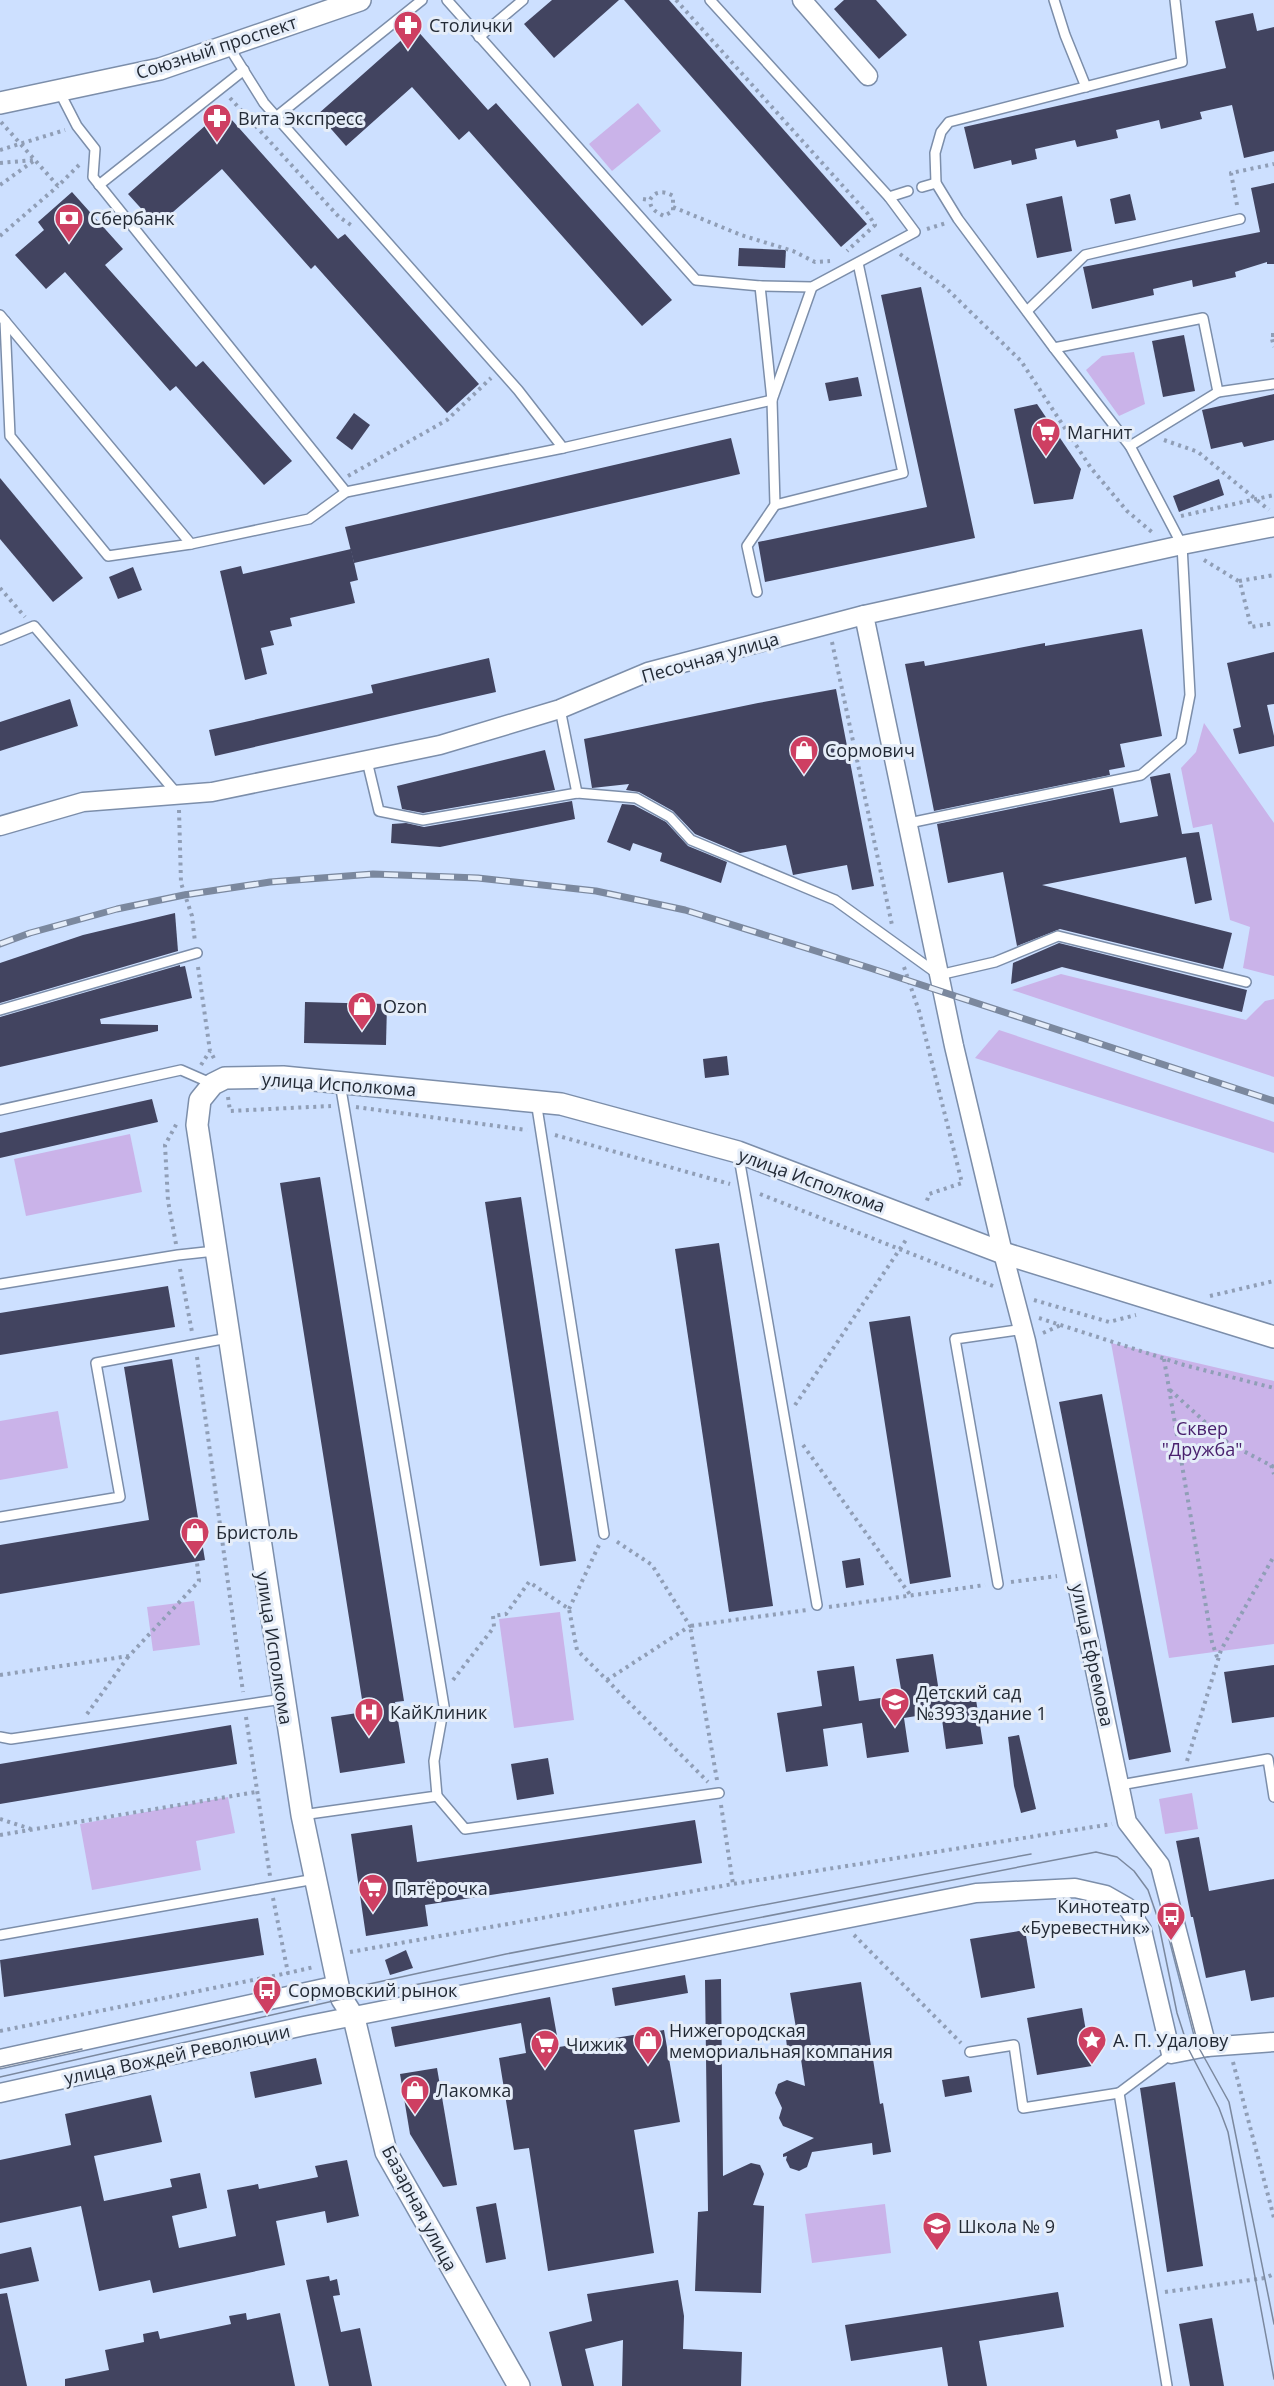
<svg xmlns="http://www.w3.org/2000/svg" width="1274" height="2386" font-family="'Open Sans',sans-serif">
<rect width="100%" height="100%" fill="#cde0ff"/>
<g fill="#cab3e9">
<polygon points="638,103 661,131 612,171 589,144"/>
<polygon points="1134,352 1145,404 1119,416 1086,370 1102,356"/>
<polygon points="1204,723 1274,823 1274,976 1243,968 1250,927 1230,920 1212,824 1193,828 1181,768 1196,752"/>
<polygon points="1061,974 1246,1020 1265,1001 1274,999 1274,1077 1012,990"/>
<polygon points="999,1030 1274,1122 1274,1153 975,1058"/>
<polygon points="130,1134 142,1192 26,1216 14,1159"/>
<polygon points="1111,1343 1274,1381 1274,1644 1169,1658"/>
<polygon points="58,1411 68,1468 0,1480 0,1421"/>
<polygon points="194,1601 200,1645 153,1651 147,1607"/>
<polygon points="560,1612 574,1720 514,1728 499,1619"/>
<polygon points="1192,1793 1198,1829 1165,1834 1159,1799"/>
<polygon points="228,1797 235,1833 196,1841 201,1870 92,1890 80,1824"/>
<polygon points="885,2204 891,2253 812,2263 805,2214"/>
</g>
<g fill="#424460">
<polygon points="552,0 619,0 554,58 524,24"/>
<polygon points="624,0 669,0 867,224 841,247"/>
<polygon points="844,0 876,0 907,35 879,59 834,9"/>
<polygon points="1253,13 1257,31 1274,27 1274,151 1244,158 1232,105 1200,112 1202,119 1161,129 1159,120 1116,130 1118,138 1077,147 1075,140 1035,149 1037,159 1012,165 1011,160 974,169 964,127 1226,68 1215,21"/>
<polygon points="415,28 488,110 496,103 672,300 642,326 469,131 459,140 412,87 346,146 318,114"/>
<polygon points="223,110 338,239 345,234 479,384 447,413 315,265 311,269 222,169 157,226 128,194"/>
<polygon points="1274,183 1274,264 1267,264 1267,262 1235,272 1236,277 1193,287 1192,280 1153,289 1154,295 1092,309 1083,267 1260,232 1251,188"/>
<polygon points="72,192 123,249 105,265 196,367 203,361 292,461 264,485 176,386 170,391 65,272 46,289 15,255 44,230 38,222"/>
<polygon points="1130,194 1136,220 1115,224 1110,199"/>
<polygon points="1062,196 1072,251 1037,258 1026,204"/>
<polygon points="739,248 786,250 785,268 738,266"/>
<polygon points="921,287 975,538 765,582 758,542 927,507 881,295"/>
<polygon points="1184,335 1195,391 1163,397 1152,341"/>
<polygon points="858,377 862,396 829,401 825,383"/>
<polygon points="1274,394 1274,440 1244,447 1242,442 1211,449 1202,410"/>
<polygon points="1037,404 1081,469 1073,499 1034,504 1014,409"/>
<polygon points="354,413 370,425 352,450 336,438"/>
<polygon points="731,438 740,474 354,563 345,527"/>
<polygon points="0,478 83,578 53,602 0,539"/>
<polygon points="1219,479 1224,495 1179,512 1173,496"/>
<polygon points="351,549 358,580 350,582 355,603 290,618 292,626 270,631 274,645 261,648 267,674 245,680 220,571 241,566 243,574"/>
<polygon points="133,567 142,590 118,599 109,577"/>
<polygon points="1142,629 1162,736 1120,744 1125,767 1109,770 1110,775 934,811 905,664 924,661 925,666 1045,643 1045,646"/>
<polygon points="1274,652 1274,704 1267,705 1274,736 1274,746 1239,754 1233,729 1241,727 1227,663"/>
<polygon points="489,658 496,692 215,756 209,730 373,693 371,685"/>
<polygon points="836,689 874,886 852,890 847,865 793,875 786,845 740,853 695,834 673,811 639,792 626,790 629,784 592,788 584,739 758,703"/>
<polygon points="70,699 78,726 0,751 0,722"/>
<polygon points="545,750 555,790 423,813 402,809 397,786"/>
<polygon points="1170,773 1182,834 1199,832 1212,900 1195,904 1186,857 1042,885 1232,933 1223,969 1060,929 1017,946 1003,872 948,883 937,824 1113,788 1120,823 1158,816 1150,777"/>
<polygon points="572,801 575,819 440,847 391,843 392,824 406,823 424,827"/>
<polygon points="622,804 634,805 666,822 688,846 727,862 721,883 660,861 662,853 633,843 630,851 607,842"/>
<polygon points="175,913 178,951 0,1003 0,963 83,935"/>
<polygon points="1059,943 1247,990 1242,1012 1062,967 1011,984 1013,963"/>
<polygon points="180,965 180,967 185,966 192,998 100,1019 101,1024 158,1025 158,1031 0,1067 0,1017"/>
<polygon points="305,1002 387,1004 386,1045 304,1043"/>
<polygon points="727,1056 729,1075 705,1078 703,1059"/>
<polygon points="152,1099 158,1122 0,1158 0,1133"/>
<polygon points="320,1177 404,1701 395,1702 405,1763 340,1773 331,1717 364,1712 280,1183"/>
<polygon points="521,1197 576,1561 540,1566 485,1202"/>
<polygon points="719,1243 773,1606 729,1612 675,1249"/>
<polygon points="168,1286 175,1327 0,1355 0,1313"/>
<polygon points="910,1316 951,1577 910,1584 869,1322"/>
<polygon points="172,1359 205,1560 0,1594 0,1545 149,1520 124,1367"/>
<polygon points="1102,1394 1171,1752 1129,1760 1059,1402"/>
<polygon points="860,1558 864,1585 846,1588 842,1561"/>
<polygon points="933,1654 939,1692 974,1687 983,1744 946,1749 941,1712 904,1718 909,1752 867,1758 862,1723 823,1729 828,1766 786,1772 777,1713 822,1706 817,1671 854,1666 859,1701 902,1695 896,1659"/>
<polygon points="1274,1665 1274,1717 1232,1723 1224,1672"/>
<polygon points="231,1725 237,1764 0,1804 0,1764"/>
<polygon points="1019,1735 1036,1809 1021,1813 1014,1786 1008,1737"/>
<polygon points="548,1758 554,1794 517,1800 511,1764"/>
<polygon points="695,1820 702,1863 425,1905 428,1926 366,1936 351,1834 412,1825 417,1862"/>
<polygon points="1199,1837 1209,1891 1274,1879 1274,1997 1251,2001 1245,1970 1206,1978 1193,1917 1191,1917 1176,1841"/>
<polygon points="258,1918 264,1955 4,1997 0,1960"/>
<polygon points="1025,1930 1035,1988 981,1998 970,1939"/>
<polygon points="406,1950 413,1968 390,1975 385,1960"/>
<polygon points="685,1975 688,1993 615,2006 612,1988"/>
<polygon points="721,1979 723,2176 751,2163 760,2165 764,2174 753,2205 764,2206 761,2293 695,2291 698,2212 708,2211 705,1980"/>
<polygon points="861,1982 880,2104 883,2103 891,2152 873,2155 872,2143 812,2152 807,2167 799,2171 790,2168 786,2160 787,2156 783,2157 783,2154 814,2138 783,2126 779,2118 782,2108 775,2093 778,2084 787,2080 805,2086 799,2046 787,2047 785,2030 796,2028 790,1993"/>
<polygon points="550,1997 559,2047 664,2030 680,2122 634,2130 654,2253 548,2271 529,2148 514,2150 499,2058 526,2053 521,2023 395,2047 391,2027"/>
<polygon points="1082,2008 1092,2066 1037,2075 1027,2018"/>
<polygon points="316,2058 322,2084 255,2098 250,2072"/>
<polygon points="437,2068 457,2185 443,2187 410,2134 400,2074"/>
<polygon points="969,2076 972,2092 945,2097 942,2080"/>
<polygon points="1175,2082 1203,2266 1167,2272 1140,2088"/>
<polygon points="151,2095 162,2142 94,2156 104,2201 172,2187 170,2179 200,2173 207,2208 172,2216 179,2248 236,2236 227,2190 258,2184 259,2189 318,2177 315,2166 347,2160 359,2216 327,2223 325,2211 276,2221 285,2265 153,2293 150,2280 99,2291 81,2206 0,2223 0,2160 71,2145 65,2114"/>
<polygon points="496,2203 506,2259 486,2263 476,2207"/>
<polygon points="31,2247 39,2281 0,2289 0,2254"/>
<polygon points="329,2276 330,2281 337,2279 340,2295 333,2296 341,2332 360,2328 372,2386 329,2386 306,2280"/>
<polygon points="678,2280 684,2316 683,2349 742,2352 741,2386 622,2386 623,2340 585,2349 594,2386 562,2386 549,2332 592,2321 587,2294"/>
<polygon points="1058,2292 1064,2327 979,2341 987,2386 948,2386 942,2347 851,2361 845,2325"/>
<polygon points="7,2293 27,2386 0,2386 0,2294"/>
<polygon points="246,2313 247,2320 280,2313 295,2386 65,2386 65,2379 109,2370 105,2350 144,2342 143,2334 158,2331 160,2339 231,2324 229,2316"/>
<polygon points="1212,2318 1224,2386 1190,2386 1179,2324"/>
</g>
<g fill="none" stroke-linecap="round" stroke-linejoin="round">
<g stroke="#7c8eaa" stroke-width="12">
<g id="service">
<polyline points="447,0 696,280 760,286 812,287 915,232 889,197 710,0"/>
<polyline points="1054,0 1065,35 1086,87"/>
<polyline points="479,37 523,0"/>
<polyline points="229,47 264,103 518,390 563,448"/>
<polyline points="59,91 77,126 95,149 93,177 346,492"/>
<polyline points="276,117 422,0"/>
<polyline points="99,185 244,70"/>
<polyline points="922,187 936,183"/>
<polyline points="889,197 908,191"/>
<polyline points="1027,311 1085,255 1240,219"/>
<polyline points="0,315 191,544 309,519 346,492 563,448 772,400 812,287"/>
<polyline points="5,321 10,436 108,556 191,544"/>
<polyline points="1054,348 1203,318 1218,392 1130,446"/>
<polyline points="1218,392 1274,384"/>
<polyline points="775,505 903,473 858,263"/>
<polyline points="757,592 747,546 775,505 772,400 760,286"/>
<polyline points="0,640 34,626 178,795"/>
<polyline points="560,709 577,793"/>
<polyline points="367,761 379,811 423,820 577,793 636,798 670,817 691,840 835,900 939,975 995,962 1058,936 1246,982"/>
<polyline points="909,823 1141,775 1181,741 1190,695 1182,545 1130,446 1054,348 958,219 936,183 935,153 941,132 949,122 1182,62 1175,0"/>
<polyline points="0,1010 197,953"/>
<polyline points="536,1101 604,1534"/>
<polyline points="0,1110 181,1070 213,1084"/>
<polyline points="738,1152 817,1605"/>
<polyline points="0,1284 178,1255 215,1251"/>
<polyline points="0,1517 120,1497 96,1363 228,1338"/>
<polyline points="998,1584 955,1339 1024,1329"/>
<polyline points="0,1737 11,1739 283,1699"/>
<polyline points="1120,1785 1268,1759 1274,1797"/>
<polyline points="437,1796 465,1829 719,1793"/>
<polyline points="302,1815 437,1796 434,1761 444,1706 340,1083"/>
<polyline points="0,1935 315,1879"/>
<polyline points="970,2052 1014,2045 1023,2108 1119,2093"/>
<polyline points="1167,2386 1119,2093 1171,2054"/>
</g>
</g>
<g stroke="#7c8eaa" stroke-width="21">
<g id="minor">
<polyline points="802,0 868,76"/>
<polyline points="0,826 83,802 212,792 440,745 560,709 648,672 864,615"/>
<polyline points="1207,2047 1160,1865 1127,1822 1026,1341 1003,1253 954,1046 864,615 1182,545 1274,527"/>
<polyline points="0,2059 338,1985"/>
<polyline points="0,2093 304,2026 976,1893 1075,1888 1106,1895 1127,1907 1142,1930 1171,2054 1207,2047 1274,2042"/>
</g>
</g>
<g stroke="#7c8eaa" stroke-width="24">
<g id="tertiary">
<polyline points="0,103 160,69 360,0"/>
<polyline points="519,2386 386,2152 354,2018 342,1999 339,1990 302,1815 197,1125 200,1100 213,1084 225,1078 283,1077 561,1104 738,1152 1003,1253 1274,1337"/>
</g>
</g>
<g stroke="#909eb6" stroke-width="4" stroke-dasharray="3 4.5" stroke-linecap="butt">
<polyline points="676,0 868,214 875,225 847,251"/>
<polyline points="230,98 339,217 351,225"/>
<polyline points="1,122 58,186 79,165"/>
<polyline points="0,150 65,130"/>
<polyline points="0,163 35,160 0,185"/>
<path d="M643 199 650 200C655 190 665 191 673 196V211L664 216C656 212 650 209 650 200"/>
<polyline points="1237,205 1231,173 1274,164"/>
<polyline points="673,207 741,235 793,251 815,262 830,261"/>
<polyline points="927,229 946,223"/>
<polyline points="0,236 58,186"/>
<polyline points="900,254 945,287 1021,361 1091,468 1127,511 1153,533"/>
<polyline points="1274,335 1271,335 1274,347"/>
<polyline points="1164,440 1198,452 1269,510"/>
<polyline points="348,476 447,420 491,378"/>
<polyline points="1181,516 1274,495"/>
<polyline points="1204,560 1240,582 1251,627 1274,623"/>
<polyline points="1239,581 1274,575"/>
<polyline points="0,588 25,617"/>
<polyline points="832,642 892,925"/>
<polyline points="179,810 181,883 192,916 195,942"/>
<polyline points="198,967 210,1051 216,1062"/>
<polyline points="904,967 919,1011 962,1183 929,1194 926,1204"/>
<polyline points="201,1065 210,1051"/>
<polyline points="228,1097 230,1111 331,1106"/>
<polyline points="356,1107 527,1130"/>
<polyline points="555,1135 730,1184"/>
<polyline points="760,1194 993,1286"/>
<polyline points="176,1244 168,1201 165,1145 177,1123"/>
<polyline points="180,1269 192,1332"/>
<polyline points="1210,1296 1274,1281"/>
<polyline points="1034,1300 1109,1322 1136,1315"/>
<polyline points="1039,1318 1184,1365 1274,1388"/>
<polyline points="1043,1333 1061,1325"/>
<polyline points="197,1357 243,1692"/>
<polyline points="1164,1359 1212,1642 1218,1660"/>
<polyline points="1170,1390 1228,1443 1274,1467"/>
<polyline points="795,1405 908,1237"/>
<polyline points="803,1445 911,1596"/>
<polyline points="1271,1465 1274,1474"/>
<polyline points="1011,1582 1057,1576"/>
<polyline points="829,1607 985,1585"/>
<polyline points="569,1609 599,1545"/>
<polyline points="0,1675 129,1656 199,1581 197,1563"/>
<polyline points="453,1680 494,1627 493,1616 506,1614 529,1582 569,1609 577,1650 708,1782"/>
<polyline points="607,1680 690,1626 652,1565 616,1541"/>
<polyline points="87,1714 128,1657"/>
<polyline points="246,1717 270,1876"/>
<polyline points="1187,1761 1221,1650 1274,1556"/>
<polyline points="717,1780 690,1626 807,1610"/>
<polyline points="721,1805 733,1884"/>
<polyline points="0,1819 31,1829"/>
<polyline points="0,1835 256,1792"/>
<polyline points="273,1898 288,1973 314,1967"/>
<polyline points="854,1935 961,2043"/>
<polyline points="350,1952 733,1884 1112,1824"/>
<polyline points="0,2031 288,1973"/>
<polyline points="1233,2062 1274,2218"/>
<polyline points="1165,2292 1265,2278 1274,2274"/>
</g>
<use href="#service" stroke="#fff" stroke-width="9"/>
<use href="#minor" stroke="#fff" stroke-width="18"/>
<use href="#tertiary" stroke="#fff" stroke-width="21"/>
<g stroke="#7b889e" stroke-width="1.5">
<polyline points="1170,1938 1199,2048 1229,2102 1274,2324"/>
<polyline points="319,1995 506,1954 1031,1854"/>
<polyline points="0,2067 82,2049"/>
<polyline points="0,2077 342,1999 1096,1852 1117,1857 1134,1871 1148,1890 1157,1916 1177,2013 1189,2050 1219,2108 1228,2132 1274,2379"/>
</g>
<g stroke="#7b889e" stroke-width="7">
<polyline id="rail" points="0,944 30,933 117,909 184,895 270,882 373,874 478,878 596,891 685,910 870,968 1274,1101"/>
</g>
<use href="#rail" stroke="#e5edf9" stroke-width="4.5" stroke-dasharray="14" stroke-linecap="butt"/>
</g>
<defs>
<g id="pharmacy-pin" transform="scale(1.5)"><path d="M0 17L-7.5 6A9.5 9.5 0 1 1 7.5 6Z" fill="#ce3f62" stroke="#e5edf9"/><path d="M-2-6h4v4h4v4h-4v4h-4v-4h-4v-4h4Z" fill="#fff"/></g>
<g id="bank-pin" transform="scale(1.5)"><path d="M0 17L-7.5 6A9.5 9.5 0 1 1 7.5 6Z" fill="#ce3f62" stroke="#e5edf9"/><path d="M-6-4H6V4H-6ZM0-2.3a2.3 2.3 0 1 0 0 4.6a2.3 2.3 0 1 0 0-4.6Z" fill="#fff"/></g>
<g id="supermarket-pin" transform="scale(1.5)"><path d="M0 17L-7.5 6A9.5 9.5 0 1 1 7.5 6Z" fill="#ce3f62" stroke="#e5edf9"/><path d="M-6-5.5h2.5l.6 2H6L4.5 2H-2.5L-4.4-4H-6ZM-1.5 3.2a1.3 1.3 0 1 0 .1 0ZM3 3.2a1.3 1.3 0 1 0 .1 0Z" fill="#fff"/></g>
<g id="shop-pin" transform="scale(1.5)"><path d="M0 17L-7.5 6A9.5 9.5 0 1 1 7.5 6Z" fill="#ce3f62" stroke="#e5edf9"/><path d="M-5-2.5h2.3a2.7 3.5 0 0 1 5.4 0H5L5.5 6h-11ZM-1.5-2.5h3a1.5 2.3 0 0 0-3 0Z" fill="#fff"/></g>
<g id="school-pin" transform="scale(1.5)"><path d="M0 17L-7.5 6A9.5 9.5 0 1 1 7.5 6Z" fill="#ce3f62" stroke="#e5edf9"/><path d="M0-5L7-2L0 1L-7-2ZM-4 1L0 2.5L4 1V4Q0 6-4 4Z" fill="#fff"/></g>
<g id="hospital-pin" transform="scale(1.5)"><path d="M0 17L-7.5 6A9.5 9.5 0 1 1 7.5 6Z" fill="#ce3f62" stroke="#e5edf9"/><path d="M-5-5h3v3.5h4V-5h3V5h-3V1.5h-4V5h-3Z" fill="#fff"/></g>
<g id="bus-pin" transform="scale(1.5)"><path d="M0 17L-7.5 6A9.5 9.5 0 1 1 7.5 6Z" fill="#ce3f62" stroke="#e5edf9"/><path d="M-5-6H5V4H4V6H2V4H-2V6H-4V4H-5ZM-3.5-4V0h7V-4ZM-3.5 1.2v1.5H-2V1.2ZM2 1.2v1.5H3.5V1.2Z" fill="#fff"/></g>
<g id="sight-pin" transform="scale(1.5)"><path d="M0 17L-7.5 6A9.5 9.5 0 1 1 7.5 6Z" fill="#ce3f62" stroke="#e5edf9"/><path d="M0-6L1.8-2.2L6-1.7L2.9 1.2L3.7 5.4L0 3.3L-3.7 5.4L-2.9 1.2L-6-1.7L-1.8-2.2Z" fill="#fff"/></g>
</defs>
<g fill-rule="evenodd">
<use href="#pharmacy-pin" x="408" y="25"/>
<use href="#pharmacy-pin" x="217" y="118"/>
<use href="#bank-pin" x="69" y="218"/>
<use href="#supermarket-pin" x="1046" y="432"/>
<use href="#shop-pin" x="804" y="750"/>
<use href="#shop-pin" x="362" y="1006"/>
<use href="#shop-pin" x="195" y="1532"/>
<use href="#school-pin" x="895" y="1702"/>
<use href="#hospital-pin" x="369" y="1712"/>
<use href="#supermarket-pin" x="373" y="1888"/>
<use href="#bus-pin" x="1171" y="1916"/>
<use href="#bus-pin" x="267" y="1990"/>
<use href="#shop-pin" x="648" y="2040"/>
<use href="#sight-pin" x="1092" y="2040"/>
<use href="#supermarket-pin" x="545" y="2044"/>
<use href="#shop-pin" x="415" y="2090"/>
<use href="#school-pin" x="937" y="2226"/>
</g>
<g text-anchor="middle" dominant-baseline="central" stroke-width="6" stroke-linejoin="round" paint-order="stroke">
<g font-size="18" fill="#232a35" stroke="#e5edf9" text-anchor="start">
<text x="429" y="25">Столички</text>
<text x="238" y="118">Вита Экспресс</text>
<text x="90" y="218">Сбербанк</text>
<text x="1067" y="432">Магнит</text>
<text x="825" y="750">Сормович</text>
<text x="383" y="1006">Ozon</text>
<text x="216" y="1532">Бристоль</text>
<text x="916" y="1692">Детский сад<tspan x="916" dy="21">№393 здание 1</tspan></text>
<text x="390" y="1712">КайКлиник</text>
<text x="394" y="1888">Пятёрочка</text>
<text x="1150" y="1906" text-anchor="end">Кинотеатр<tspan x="1150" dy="21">«Буревестник»</tspan></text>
<text x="288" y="1990">Сормовский рынок</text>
<text x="669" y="2030">Нижегородская<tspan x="669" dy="21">мемориальная компания</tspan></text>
<text x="1113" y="2040">А. П. Удалову</text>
<text x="566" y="2044">Чижик</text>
<text x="436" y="2090">Лакомка</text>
<text x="958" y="2226">Школа № 9</text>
</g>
<g font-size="18" fill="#232a35" stroke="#e5edf9">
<text transform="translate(216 47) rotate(-18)">Союзный проспект</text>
<text transform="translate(710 657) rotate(-16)">Песочная улица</text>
<text transform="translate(339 1084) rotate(4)">улица Исполкома</text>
<text transform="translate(812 1180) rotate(20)">улица Исполкома</text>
<text transform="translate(275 1648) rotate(81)">улица Исполкома</text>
<text transform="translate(1093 1655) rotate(78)">улица Ефремова</text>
<text transform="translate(177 2054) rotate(-12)">улица Вождей Революции</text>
<text transform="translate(420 2208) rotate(62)">Базарная улица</text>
</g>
<g font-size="18" fill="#49216e" stroke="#e5edf9">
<text x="1202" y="1428">Сквер<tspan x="1202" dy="21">"Дружба"</tspan></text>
</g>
</g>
</svg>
